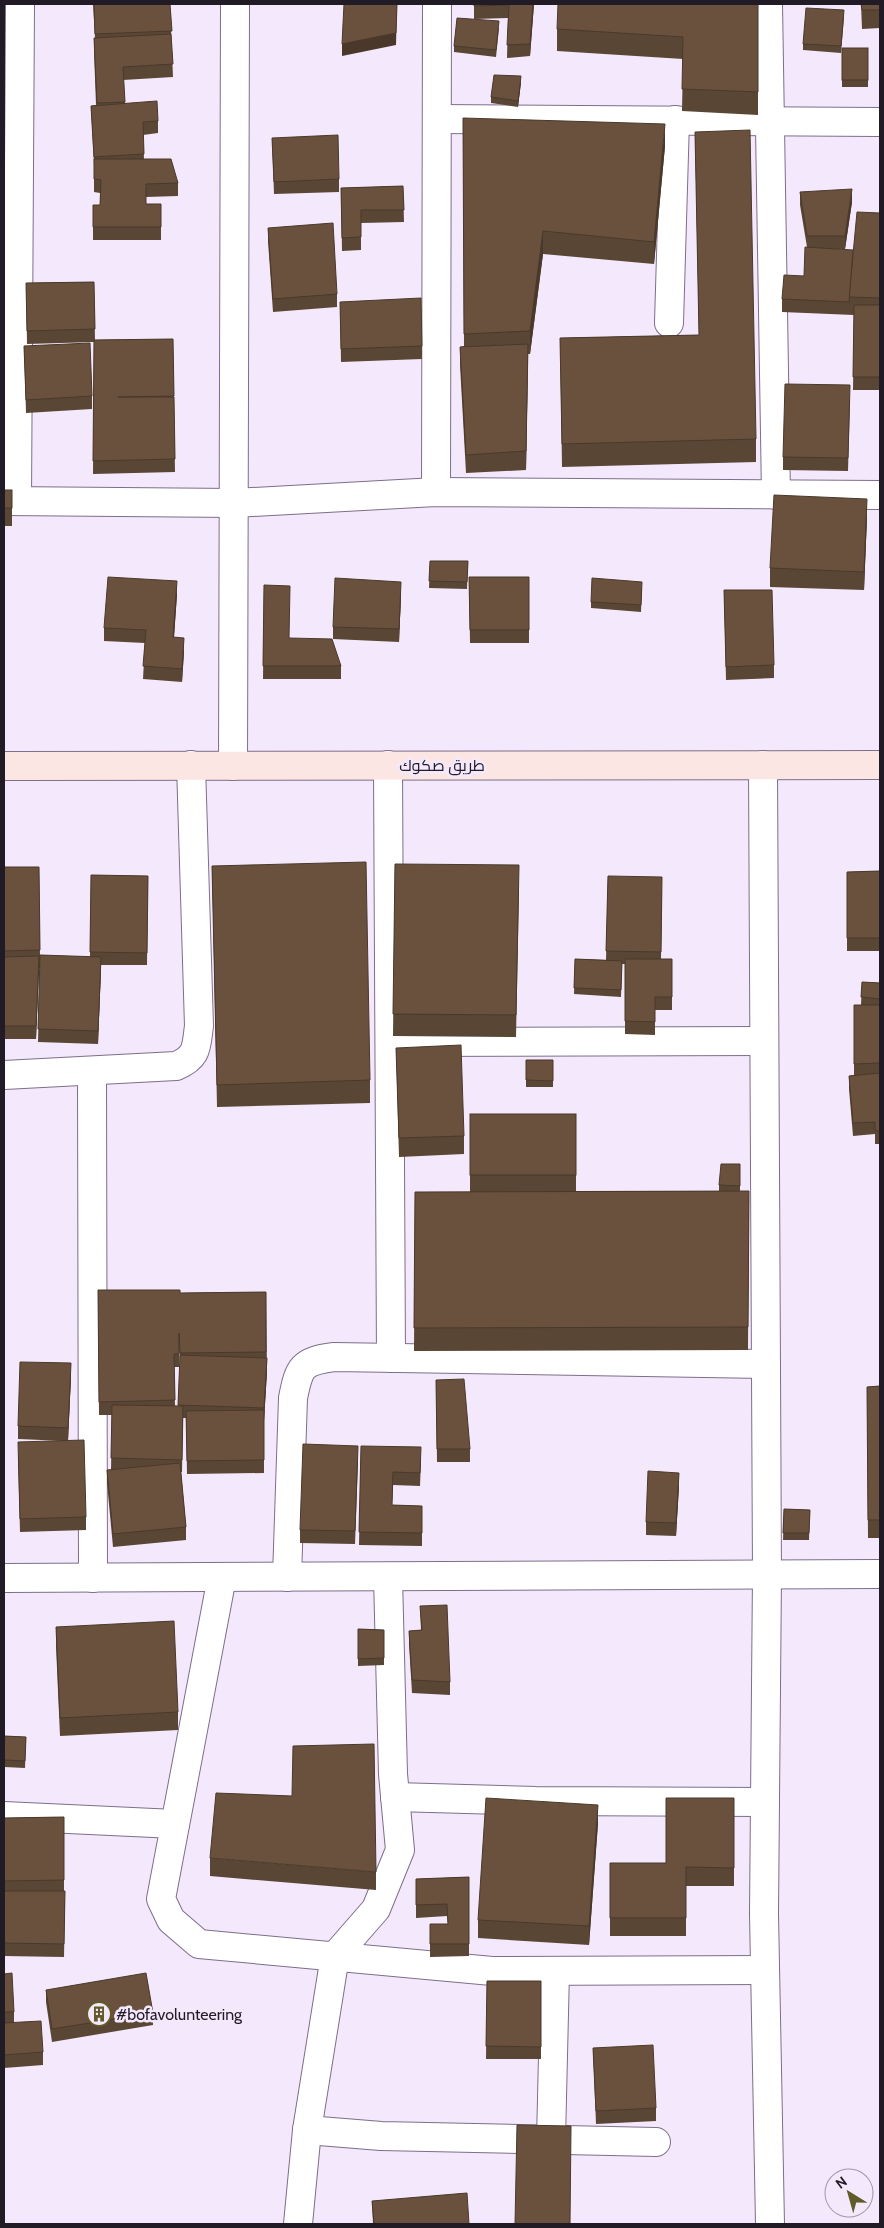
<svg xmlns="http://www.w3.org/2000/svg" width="884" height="2228" font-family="Cabin,Cairo,sans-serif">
<rect width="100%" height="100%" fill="#f4e9fc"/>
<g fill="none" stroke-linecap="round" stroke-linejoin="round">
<g stroke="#7d6e89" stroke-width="30">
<g id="street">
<polyline points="768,4 776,495"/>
<polyline points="437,119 880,122"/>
<polyline points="669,323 675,120"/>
<polyline points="436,492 437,4"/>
<polyline points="4,501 235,503 436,492 880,495"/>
<polyline points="17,501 20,4"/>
<polyline points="388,765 391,1358"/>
<polyline points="763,765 767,1574 764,1914 770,2224"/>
<polyline points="233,766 235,4"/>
<polyline points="390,1042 764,1041"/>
<polyline points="92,1071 93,1578"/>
<path d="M4 1075 176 1066C198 1057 196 1047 199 1026L191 765"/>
<polyline points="222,1577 161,1899 171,1920 199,1944 492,1971 765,1970"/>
<path d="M287 1577 293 1398C299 1368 301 1361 334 1357L766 1364"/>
<polyline points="4,1578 880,1574"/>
<polyline points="395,1797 536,1801 765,1802"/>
<polyline points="4,1816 175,1824"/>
<polyline points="307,2130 381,2136 656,2142"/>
<polyline points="551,2140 555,1971"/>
<polyline points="298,2224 307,2130 335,1956 376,1909 400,1850 393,1774 388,1577"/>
</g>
</g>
<g stroke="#7d6e89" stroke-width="30">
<polyline id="secondary" points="4,766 880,765"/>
</g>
<use href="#street" stroke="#fff" stroke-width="28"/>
<use href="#secondary" stroke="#fbe6e3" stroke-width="28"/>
</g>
<g fill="#5a4634" fill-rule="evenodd">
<polygon points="93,4 170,4 173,77 123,80 125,103 158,121 158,133 143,135 144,159 178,183 178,196 146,197 146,204 161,204 161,240 93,240 93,205 100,205 100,193 94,192 94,165 91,106 96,105 94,51 94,38 95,38"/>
<polygon points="474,4 534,4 530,56 507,58 508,18 474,19"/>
<polygon points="758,4 758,115 682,111 683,59 557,51 557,29"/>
<polygon points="861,4 880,4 880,28 862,29"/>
<polygon points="844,17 841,53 803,50 803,44"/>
<polygon points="499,28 496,57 454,52 454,46"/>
<rect x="842" y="48" width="26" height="39"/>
<polygon points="521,82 518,107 491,103 491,97"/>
<polygon points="463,118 665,146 654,264 543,254 530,354 528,354 526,470 466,473 460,365 460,347 464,346"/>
<polygon points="695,132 756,439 756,462 562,467 560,338 699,335"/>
<polygon points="272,138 339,179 339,192 274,194"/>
<polygon points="403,186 404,222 361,223 361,250 342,251 341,188"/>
<polygon points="800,192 852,202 845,249 833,249 853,258 880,213 880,390 853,390 854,315 782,312 782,299 804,276 807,247 800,205"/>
<polygon points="268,228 337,294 337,307 273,312 268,241"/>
<polygon points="94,282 95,340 173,339 175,472 93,474 94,342 27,344 26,283"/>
<polygon points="340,302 422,346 422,359 341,362"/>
<polygon points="24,346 92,396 92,409 26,413"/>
<polygon points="850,398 848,471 783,470 783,457"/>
<rect x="4" y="490" width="8" height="36"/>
<polygon points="867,517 864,590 770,587 770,568"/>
<polygon points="430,561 468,561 467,589 429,588"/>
<polygon points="469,577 529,577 529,643 470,643"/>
<polygon points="264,585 289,638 341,666 341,679 263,679"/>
<polygon points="642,588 641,612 591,608 591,602"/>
<polygon points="724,590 774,665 774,678 726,680"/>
<polygon points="177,594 174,638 184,651 182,682 143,679 145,643 104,641 104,628"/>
<polygon points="401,595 399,642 333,639 333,627"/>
<polygon points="395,864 519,887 516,1037 393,1036"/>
<polygon points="212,866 370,1080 370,1103 217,1107"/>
<polygon points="4,867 39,867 40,955 90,957 91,875 148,876 147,965 101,965 98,1044 38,1042 40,968 39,968 36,1039 4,1039"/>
<polygon points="880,871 880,951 847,951 847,872"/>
<polygon points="608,876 662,890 661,959 672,959 672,1010 655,1010 655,1035 625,1034 625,964 622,964 621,997 574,994 575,959 606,960"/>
<polygon points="862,982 880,983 880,1144 875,1144 875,1134 853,1136 849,1089 849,1076 854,1075 854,1005 861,1005"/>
<polygon points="396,1048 464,1136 464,1154 399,1157"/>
<rect x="526" y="1060" width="27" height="27"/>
<polygon points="470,1114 576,1114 576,1191 719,1191 719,1185 740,1164 740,1191 749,1191 748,1350 414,1351 415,1192 470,1192"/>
<path d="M98 1290 180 1293 266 1292 267 1371 264 1421V1473L187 1474 186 1418H183L182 1472H181L186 1527V1540L113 1547 107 1483V1470H111L112 1415H99ZM179 1346 180 1364 178 1406H175L174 1367H179Z"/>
<polygon points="71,1376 68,1441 86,1517 86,1530 20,1532 18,1455 65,1441 18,1439 18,1426"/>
<polygon points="436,1380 470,1449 470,1462 437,1462"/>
<polygon points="880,1386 880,1538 868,1538 867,1387"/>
<polygon points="361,1446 421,1460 420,1486 393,1485 392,1505 422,1506 422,1546 359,1545"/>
<polygon points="358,1459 355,1544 300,1543 300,1530"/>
<polygon points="679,1486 676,1536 646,1535 646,1522"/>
<polygon points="784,1509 810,1510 809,1540 783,1540"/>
<polygon points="420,1606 450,1682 450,1695 412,1693 409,1644 409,1631 421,1630"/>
<polygon points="56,1627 178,1712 178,1730 60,1736 56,1646"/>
<polygon points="358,1629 384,1630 384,1665 358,1666"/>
<polygon points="4,1736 26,1737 25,1768 4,1767"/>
<polygon points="734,1798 734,1886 686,1886 686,1936 610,1936 610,1863 666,1863"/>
<polygon points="64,1817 64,1891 65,1904 64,1957 4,1956 4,1818"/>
<polygon points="598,1823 589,1945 478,1938 478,1920"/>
<polygon points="210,1858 376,1872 376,1890 210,1876"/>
<polygon points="469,1877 469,1956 430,1957 430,1924 448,1924 447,1916 416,1918 416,1879"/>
<polygon points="4,1974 14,2012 14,2022 43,2052 43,2065 4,2068"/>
<polygon points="487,1981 541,1981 541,2059 486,2059"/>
<polygon points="46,1990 153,2013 153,2025 52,2042 46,2002"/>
<polygon points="593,2048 656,2108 656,2121 596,2124"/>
<polygon points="372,2201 469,2224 373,2224"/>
</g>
<g fill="#4a392b">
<polygon points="397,4 396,45 342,56 342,44"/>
<polygon points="533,4 534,4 530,56 530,44"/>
<polygon points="521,76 521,82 518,107 518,101"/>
<polygon points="665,124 665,146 654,264 654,242"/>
<polygon points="852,189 852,202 845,249 845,236"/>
<polygon points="543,231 543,254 530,354 530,331"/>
<polygon points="528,344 528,362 526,470 526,451"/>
<polygon points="867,499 867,517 864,590 864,572"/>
<polygon points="177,581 177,594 173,650 173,637"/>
<polygon points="401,582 401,595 399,642 399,629"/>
<polygon points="184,638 184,651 182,682 182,669"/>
<polygon points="39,956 39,969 36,1039 36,1026"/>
<polygon points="101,957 101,970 98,1044 98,1031"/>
<polygon points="267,1358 267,1371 264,1421 264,1408"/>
<polygon points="71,1363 71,1376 68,1441 68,1428"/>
<polygon points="679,1473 679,1486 676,1536 676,1523"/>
<polygon points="598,1805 598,1823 589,1945 589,1926"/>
</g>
<g fill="#69513d" stroke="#4a392b">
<polygon points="94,4 170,4 172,31 95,34"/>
<polygon points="344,4 397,4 396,33 342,44"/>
<polygon points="474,4 533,4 530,44 507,45 509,5 474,6"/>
<polygon points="558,4 758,4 758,92 682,89 683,37 557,29"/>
<polygon points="861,4 880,4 880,10 862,10"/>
<polygon points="806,8 844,10 841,46 803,44"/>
<polygon points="457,18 499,21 496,50 454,46"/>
<polygon points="171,34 173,64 123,67 125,102 97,103 94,38"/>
<rect x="842" y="48" width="26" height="32"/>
<polygon points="494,75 521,76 518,101 491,97"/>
<polygon points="157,101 158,121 143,122 144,154 94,157 91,106"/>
<polygon points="463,118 665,124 654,242 543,231 530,331 464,334"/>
<polygon points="750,130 756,439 562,444 560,338 699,335 695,132"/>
<polygon points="338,135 339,179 274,182 272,138"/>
<polygon points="94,159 171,159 178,183 146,184 146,204 161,204 161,227 93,227 93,205 100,205 101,180 94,179"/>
<polygon points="403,186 404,210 361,210 361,237 342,238 341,188"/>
<polygon points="852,189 845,236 807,236 800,192"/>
<polygon points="857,212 880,213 880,298 849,297"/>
<polygon points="333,223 337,294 273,299 268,228"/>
<polygon points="805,247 853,250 849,302 782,299 784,275 804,276"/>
<polygon points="94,282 95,329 27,331 26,283"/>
<polygon points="421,298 422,346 341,349 340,302"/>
<polygon points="854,305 880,305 880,377 853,377"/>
<polygon points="173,339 174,396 118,397 174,397 175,459 93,461 94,340"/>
<polygon points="90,343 92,396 26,400 24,346"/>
<polygon points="528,344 526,451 466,455 460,347"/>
<polygon points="785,384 850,385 848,458 783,457"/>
<rect x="4" y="490" width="8" height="18"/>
<polygon points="774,495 867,499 864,572 770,568"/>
<polygon points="430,561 468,561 467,582 429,581"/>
<polygon points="108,577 177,581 173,637 184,638 182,669 143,666 146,630 104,628"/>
<polygon points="469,577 529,577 529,630 470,630"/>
<polygon points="335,578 401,582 399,629 333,627"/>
<polygon points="592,578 642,582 641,605 591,602"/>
<polygon points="264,585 290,586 289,638 332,639 341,666 263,666"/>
<polygon points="724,590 772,590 774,665 726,667"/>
<polygon points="366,862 370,1080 217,1085 212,866"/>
<polygon points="395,864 519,865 516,1015 393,1014"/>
<polygon points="4,867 39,867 40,950 4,951"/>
<polygon points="880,871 880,938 847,938 847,872"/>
<polygon points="91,875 148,876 147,953 90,952"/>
<polygon points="608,876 662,877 661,952 606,951"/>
<polygon points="40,955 101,957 98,1031 38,1029"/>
<polygon points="39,956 36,1026 4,1026 4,957"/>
<polygon points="575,959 622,961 621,990 574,988"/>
<polygon points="625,959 672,959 672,997 655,997 655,1022 625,1021"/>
<polygon points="862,982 880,983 880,999 861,997"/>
<polygon points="854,1005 880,1005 880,1063 854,1064"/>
<polygon points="461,1045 464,1136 399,1138 396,1048"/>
<polygon points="526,1060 553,1060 553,1081 526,1080"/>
<polygon points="880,1073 880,1131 875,1131 875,1122 853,1123 849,1076"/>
<rect x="470" y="1114" width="106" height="61"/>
<polygon points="721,1164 740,1164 740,1186 719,1185"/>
<polygon points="749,1191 748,1327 414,1328 415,1192"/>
<polygon points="98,1290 180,1290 180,1293 266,1292 266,1352 180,1353 179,1333 179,1354 174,1354 175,1400 99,1402"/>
<polygon points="180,1355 267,1358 264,1408 178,1405"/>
<polygon points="20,1362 71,1363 68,1428 18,1426"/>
<polygon points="464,1379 470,1449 437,1449 436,1380"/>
<polygon points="880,1386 880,1520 868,1520 867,1387"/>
<polygon points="112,1405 183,1406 182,1460 111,1458"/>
<polygon points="264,1410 264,1460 187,1461 186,1411"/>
<polygon points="84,1440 86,1517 20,1519 18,1442"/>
<polygon points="303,1444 358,1446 355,1531 300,1530"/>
<polygon points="361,1446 421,1447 420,1473 393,1472 392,1505 422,1506 422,1533 359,1532"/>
<polygon points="180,1463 186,1527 113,1534 107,1470"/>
<polygon points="648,1471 679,1473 676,1523 646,1522"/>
<polygon points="784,1509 810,1510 809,1533 783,1533"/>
<polygon points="447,1605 450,1682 412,1680 409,1631 422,1630 420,1606"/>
<polygon points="174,1621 178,1712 60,1718 56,1627"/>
<polygon points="358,1629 384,1630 384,1658 358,1659"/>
<polygon points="4,1736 26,1737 25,1761 4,1760"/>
<polygon points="374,1744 376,1872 210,1858 216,1793 292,1796 293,1746"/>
<polygon points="486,1798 598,1805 589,1926 478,1920"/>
<polygon points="666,1798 734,1798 734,1868 686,1867 686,1918 610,1918 610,1863 666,1863"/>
<polygon points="64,1817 64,1880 4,1881 4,1818"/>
<polygon points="469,1877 469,1944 430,1944 430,1924 448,1924 447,1904 416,1905 416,1879"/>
<polygon points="4,1891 65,1891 64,1944 4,1943"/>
<polygon points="12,1973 14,2012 4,2012 4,1974"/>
<polygon points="146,1973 153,2013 52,2029 46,1990"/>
<polygon points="487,1981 541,1981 541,2047 486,2046"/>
<polygon points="41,2021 43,2052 4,2055 4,2023"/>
<polygon points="653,2045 656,2108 596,2111 593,2048"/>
<polygon points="517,2125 571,2126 570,2224 515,2224"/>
<polygon points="467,2193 469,2224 374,2224 372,2201"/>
</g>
<defs>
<g id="building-ring" transform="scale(1.25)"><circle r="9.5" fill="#f4e9fc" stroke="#605b27" stroke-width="1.5"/><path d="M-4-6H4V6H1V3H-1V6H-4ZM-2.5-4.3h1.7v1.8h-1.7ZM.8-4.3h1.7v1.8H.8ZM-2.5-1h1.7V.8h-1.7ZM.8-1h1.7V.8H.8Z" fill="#605b27"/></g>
</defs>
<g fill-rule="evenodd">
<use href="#building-ring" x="99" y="2014"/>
</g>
<g text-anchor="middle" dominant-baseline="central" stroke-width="5" stroke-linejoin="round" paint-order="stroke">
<g font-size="16" fill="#211b26" stroke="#f4e9fc">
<text x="442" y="765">طريق صكوك</text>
</g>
<g font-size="16" fill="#211b26" stroke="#f4e9fc" text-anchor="start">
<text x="116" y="2014">#bofavolunteering</text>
</g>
</g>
<rect width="884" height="2228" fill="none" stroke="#211b26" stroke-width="10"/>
<g transform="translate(849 2193) rotate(323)"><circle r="24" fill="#f4e9fc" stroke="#a097a6"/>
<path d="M0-4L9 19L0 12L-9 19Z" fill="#605b27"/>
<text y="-8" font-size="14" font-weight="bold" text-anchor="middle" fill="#211b26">N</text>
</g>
</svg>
